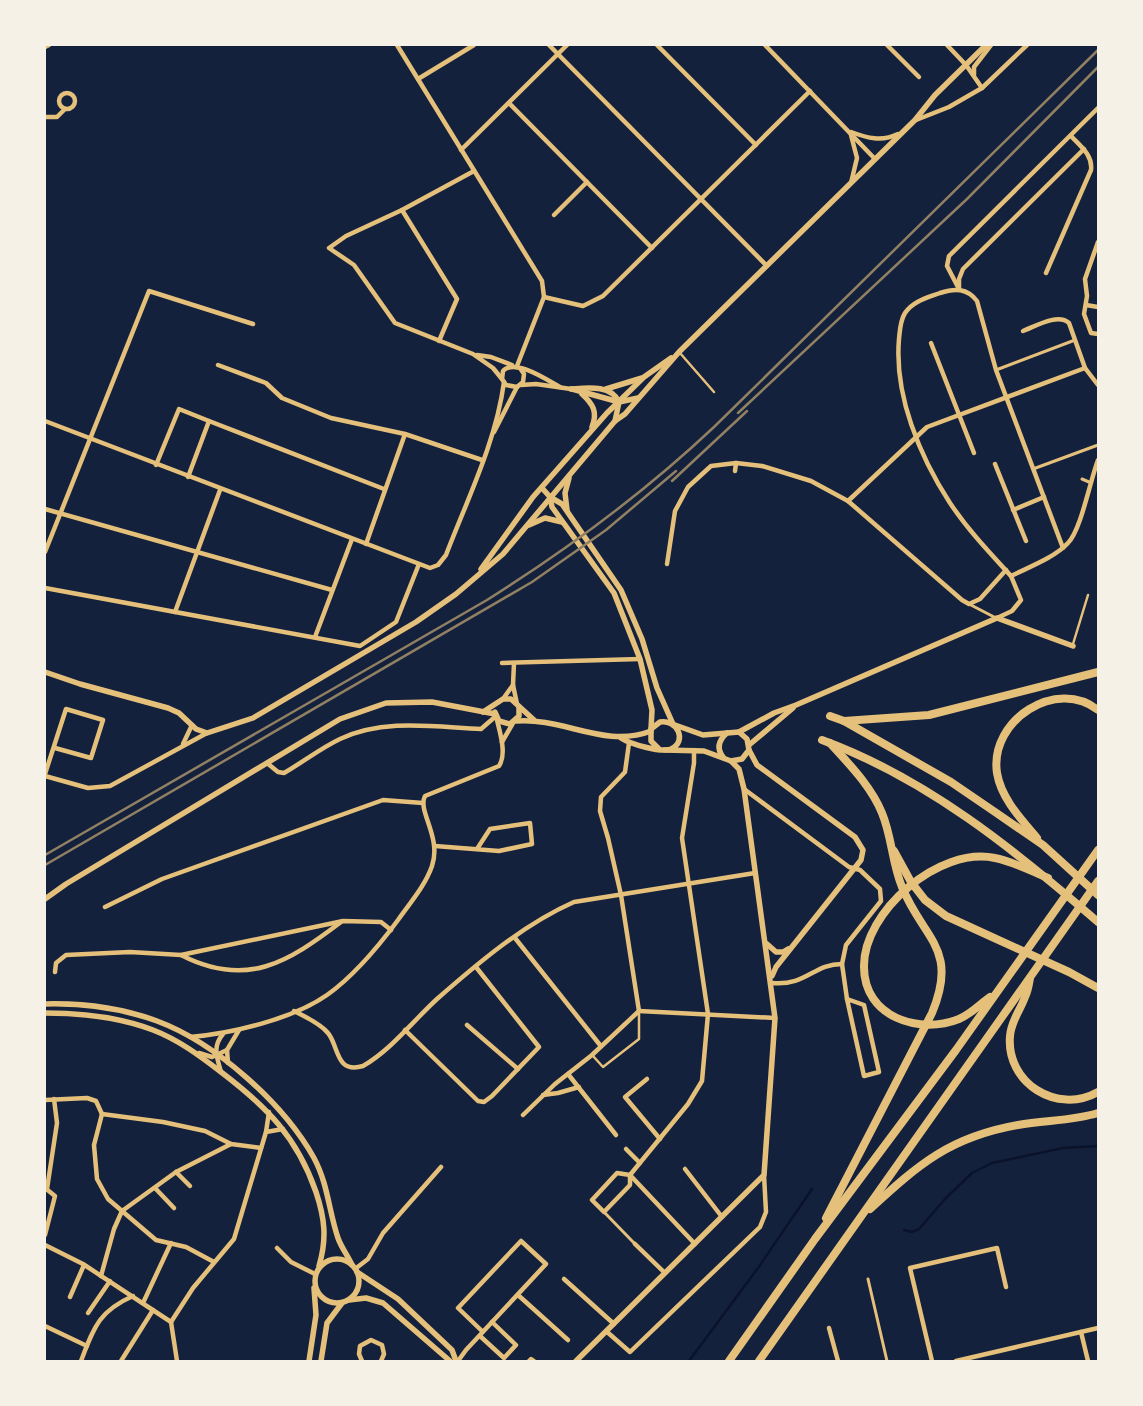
<svg xmlns="http://www.w3.org/2000/svg" width="1143" height="1406" font-family="Roboto,sans-serif">
<rect width="100%" height="100%" fill="#14213d"/>
<g fill="none" stroke-linecap="round" stroke-linejoin="round">
<g stroke="#0b132b" stroke-width="2.5">
<polyline points="904,1230 912,1232 919,1229 945,1199 972,1173 992,1163 1063,1148 1098,1146"/>
<polyline points="689,1361 758,1268 812,1189"/>
</g>
<g stroke="#e5c07b" stroke-width="2.5">
<polyline points="680,353 714,392"/>
<polyline points="1073,644 1088,595"/>
<polyline points="593,1056 603,1067 639,1039 639,1013"/>
</g>
<g stroke="#e5c07b" stroke-width="3">
<polyline points="996,370 1075,340"/>
<polyline points="1033,469 1098,445"/>
<polyline points="1082,479 1089,482"/>
<polyline points="969,604 996,618"/>
<polyline points="604,1212 635,1244"/>
<polyline points="868,1279 887,1361"/>
</g>
<g stroke="#e5c07b" stroke-width="4.5">
<polyline points="397,45 542,281 544,297 517,366"/>
<polyline points="549,45 767,266"/>
<polyline points="657,45 756,145"/>
<polyline points="765,45 875,159"/>
<polyline points="887,45 919,77"/>
<polyline points="947,45 966,65 982,88"/>
<polyline points="45,47 49,45"/>
<polyline points="974,75 974,67 991,45"/>
<polyline points="418,79 474,45"/>
<circle cx="67" cy="101" r="8"/>
<polyline points="509,103 652,248"/>
<polyline points="45,117 57,117 65,109"/>
<polyline points="916,120 949,107 982,88 1027,45"/>
<path d="M851 132C867 138 882 142 898 134"/>
<polyline points="851,135 857,158 851,183"/>
<polyline points="461,150 567,45"/>
<polyline points="474,171 402,210 346,236 329,248 354,265 395,323 473,354 493,368 502,379"/>
<polyline points="402,210 457,299 439,341"/>
<polyline points="554,215 587,182"/>
<polyline points="1098,242 1085,279 1087,296 1084,314 1091,333 1098,334"/>
<path d="M1046 273 1091 170C1093 155 1080 146 1071 136"/>
<polyline points="959,288 959,279 963,269 1084,149"/>
<polyline points="959,289 947,266 949,256 1098,108"/>
<polyline points="544,297 583,306 603,296 810,91"/>
<polyline points="1086,305 1098,307"/>
<path d="M1023 331C1036 326 1058 313 1069 323L1085 368 1098 385"/>
<polyline points="931,343 974,453"/>
<polyline points="477,355 491,357 512,365"/>
<polyline points="218,365 266,383 282,398 331,418 405,434 482,460"/>
<path d="M520 368 524 374 523 382 517 387 506 385 502 379 503 371C515 358 547 380 560 387"/>
<polyline points="521,385 536,384 571,389"/>
<path d="M45 421 430 568 438 565 446 555C467 500 496 442 504 382"/>
<polyline points="209,421 384,489"/>
<polyline points="494,432 517,387"/>
<polyline points="995,464 1026,541"/>
<polyline points="156,465 179,409 209,421 188,477"/>
<polyline points="735,471 736,463"/>
<polyline points="848,501 927,427 1085,368"/>
<polyline points="45,509 332,590"/>
<polyline points="1013,510 1044,497"/>
<polyline points="366,544 405,434"/>
<polyline points="45,552 149,291 253,324"/>
<polyline points="667,564 675,511 688,487 711,466 736,463 762,466 811,481 848,501 962,600 969,604 980,599 1006,570"/>
<path d="M1011 576C989 552 968 530 950 503 920 457 894 395 899 339 900 330 900 321 905 313 913 301 927 298 940 293 955 288 967 288 977 301L996 370 1063 548"/>
<polyline points="45,588 360,646 396,622 419,564"/>
<polyline points="175,612 220,490"/>
<path d="M997 618 1012 611 1021 600 1011 576C1029 567 1054 558 1068 543 1081 530 1090 481 1098 460"/>
<polyline points="315,637 352,539"/>
<polyline points="502,663 640,659"/>
<polyline points="514,663 513,685 517,704"/>
<polyline points="503,699 513,685"/>
<polyline points="502,742 513,723"/>
<polyline points="629,743 625,772 601,797 600,811 608,838 621,895 639,1011"/>
<polyline points="183,744 192,725"/>
<path d="M267 763 278 772 284 773C303 762 321 748 340 739 384 718 435 727 481 729L496 716"/>
<polyline points="45,774 66,709 103,720 91,758 55,748"/>
<polyline points="45,776 88,788 110,786 207,733"/>
<polyline points="744,789 849,867 860,870 880,889 881,901 846,945 842,964 847,999"/>
<polyline points="435,846 499,851 532,844 530,823 490,829 477,849"/>
<polyline points="105,907 162,879 383,800 423,803"/>
<polyline points="515,938 600,1045"/>
<path d="M181 955C247 989 288 962 341 922"/>
<polyline points="55,972 56,963 66,955 130,952 181,955 343,921 381,922 391,930"/>
<path d="M772 983C807 986 813 964 842 964"/>
<polygon points="847,999 864,1005 879,1072 864,1076"/>
<path d="M294 1011C305 1017 320 1023 328 1033 339 1046 335 1074 363 1066 391 1050 413 1021 437 999 478 963 524 924 574 902L755 873"/>
<polyline points="639,1011 775,1018"/>
<polyline points="467,1025 518,1069"/>
<polyline points="405,1030 478,1101 484,1102 492,1096 539,1047 476,967"/>
<path d="M190 1037C230 1034 293 1019 327 995 354 976 378 947 398 920 410 903 425 886 432 866 442 837 417 811 425 796L499 766C507 754 500 733 497 720"/>
<polyline points="199,1053 212,1057 227,1050"/>
<polyline points="228,1063 227,1050 239,1030"/>
<path d="M221 1072C217 1057 212 1047 223 1034"/>
<polyline points="568,1074 616,1135"/>
<polyline points="647,1079 625,1097 660,1139"/>
<polyline points="543,1095 558,1093 579,1087"/>
<polyline points="45,1100 87,1098 96,1101 102,1114"/>
<polyline points="102,1114 94,1145 97,1179 108,1199 156,1240 186,1247 214,1262"/>
<polyline points="102,1114 163,1122 205,1131 231,1144 261,1148"/>
<polyline points="523,1115 555,1084 592,1055 639,1011"/>
<polyline points="266,1132 269,1112"/>
<polyline points="626,1149 640,1163"/>
<polyline points="685,1169 722,1217"/>
<polyline points="176,1172 190,1186"/>
<polyline points="630,1175 617,1173 592,1200 604,1212 630,1185 630,1175 688,1104 702,1081 708,1014 682,838 694,763 694,750"/>
<polyline points="630,1175 695,1244"/>
<polyline points="155,1188 174,1208"/>
<polyline points="47,1189 57,1123 54,1099"/>
<polyline points="45,1235 55,1196 45,1188"/>
<polyline points="635,1244 665,1273"/>
<polyline points="45,1245 83,1264 171,1322"/>
<polyline points="277,1248 291,1262 315,1274"/>
<polyline points="355,1269 368,1259 383,1233 441,1167"/>
<polyline points="101,1276 114,1229 122,1211 176,1172 231,1144"/>
<polyline points="564,1279 614,1324"/>
<polyline points="518,1295 568,1340"/>
<polyline points="70,1297 84,1265"/>
<polyline points="143,1303 171,1243"/>
<polyline points="88,1313 110,1281"/>
<polyline points="171,1322 193,1288 234,1239 266,1132 283,1129"/>
<polyline points="171,1322 177,1361"/>
<polyline points="45,1326 87,1346"/>
<polyline points="829,1328 838,1361"/>
<polyline points="606,1331 630,1352 760,1227 766,1212 764,1175"/>
<polyline points="1081,1332 1088,1361"/>
<polyline points="480,1336 504,1358 516,1345 492,1322"/>
<path d="M81 1361C94 1327 99 1311 133 1296"/>
<polyline points="121,1361 153,1310"/>
<polyline points="362,1361 359,1354 360,1346 371,1340 382,1345 384,1354 381,1361"/>
<polyline points="458,1361 466,1350 546,1264 521,1241 458,1308 483,1332"/>
<polyline points="529,1361 531,1359 534,1361"/>
<polyline points="932,1361 910,1268 997,1248 1006,1287"/>
<polyline points="956,1361 1098,1328"/>
</g>
<g stroke="#e5c07b" stroke-width="5.5">
<path d="M571 389C586 388 611 384 619 402L615 421"/>
<polyline points="572,389 619,402 638,398"/>
<polyline points="606,389 642,378"/>
<path d="M582 394C593 404 598 412 592 427"/>
<polyline points="542,488 550,497 562,504 621,590 642,639 657,688 673,724"/>
<polyline points="550,497 552,507 614,593 640,659 652,710 651,729"/>
<polyline points="567,510 565,493 569,478"/>
<polyline points="529,525 545,518 562,522"/>
<polyline points="481,569 533,497 607,413 644,377 671,358"/>
<polyline points="45,672 80,684 168,708 179,713 196,729 207,733 253,718 416,622 456,594 503,554 615,421 625,414 679,352 915,120 935,95 986,45"/>
<polyline points="483,712 503,699 511,699 534,720"/>
<polyline points="495,712 499,721 510,724 519,716 519,707"/>
<path d="M516 721C563 717 605 749 651 731"/>
<polyline points="739,732 774,713 796,705 997,618 1073,646"/>
<path d="M621 738C630 744 661 753 671 749 688 741 677 719 660 722L651 729V741L659 749"/>
<polyline points="749,745 793,708"/>
<polyline points="665,750 704,751 731,761 742,759 749,750 747,739 739,732 703,735 675,725"/>
<polyline points="749,750 757,765 855,837 863,850 861,860 776,967 772,976"/>
<path d="M723 757C716 748 719 740 727 733"/>
<polyline points="45,899 66,884 340,719 386,703 432,702 495,714"/>
<polyline points="767,944 776,952 783,952 788,949"/>
<path d="M45 1004C83 1003 121 1008 157 1021 216 1043 283 1103 314 1158 328 1184 329 1212 338 1238 341 1247 348 1256 352 1265"/>
<path d="M45 1013C82 1013 119 1017 153 1030 179 1040 200 1056 221 1072 267 1107 297 1137 316 1192 325 1219 327 1239 319 1266"/>
<circle cx="337" cy="1281" r="22"/>
<polyline points="357,1272 398,1299 452,1350 456,1361"/>
<polyline points="349,1300 366,1298 383,1303 450,1361"/>
<polyline points="309,1361 316,1315 314,1288"/>
<polyline points="321,1361 327,1323 342,1303"/>
<polyline points="576,1361 764,1175 775,1018 744,789 739,769 731,761"/>
</g>
<g stroke="#e5c07b" stroke-width="8">
<polyline points="830,716 844,721 951,782 995,812 1043,845 1098,895"/>
<polyline points="844,721 929,715 1098,672"/>
<path d="M822 740C926 778 1015 850 1098 922"/>
<path d="M1037 838C1021 819 1001 798 997 773 989 720 1057 677 1098 710"/>
<polyline points="894,851 911,882 925,900 946,916 1069,972 1098,988"/>
<path d="M1030 978C1029 984 1028 991 1025 997 1020 1011 1011 1021 1010 1036 1006 1083 1057 1115 1098 1092"/>
<path d="M990 997C980 1004 971 1014 959 1019 919 1035 864 1017 864 967 863 912 939 846 995 858 1012 861 1031 871 1048 878"/>
<path d="M870 1209C919 1164 950 1137 1018 1125 1045 1120 1072 1121 1098 1113"/>
<path d="M826 1218 932 1013C959 948 923 939 902 887 892 863 892 837 882 813 871 786 849 764 830 743"/>
<polyline points="729,1361 815,1239 956,1050 1098,850"/>
<polyline points="759,1361 1098,881"/>
</g>
<g stroke="#918062" stroke-width="2.5">
<polyline points="738,413 967,199 1098,67"/>
<polyline points="672,481 747,411"/>
<path d="M45 855 487 600C568 549 644 493 714 427L1098 50"/>
<polyline points="45,865 532,582 606,530 676,471"/>
</g>
</g>
<rect width="1143" height="1406" fill="none" stroke="#f6f1e7" stroke-width="92"/>
</svg>
